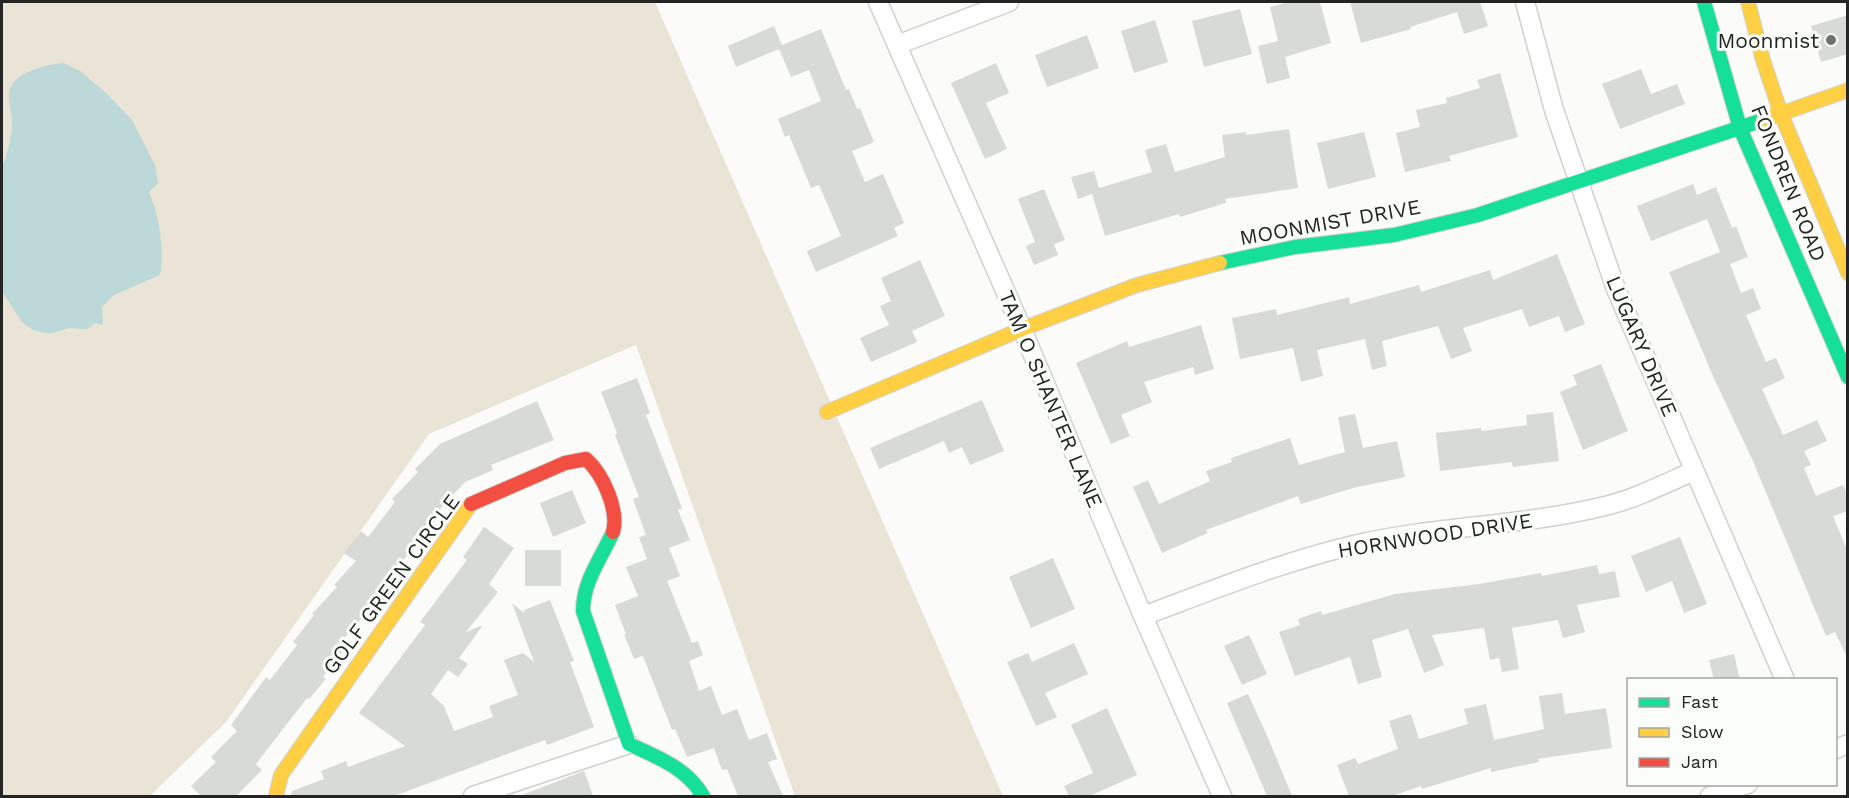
<svg xmlns="http://www.w3.org/2000/svg" width="1849" height="798" font-family="'Work Sans',sans-serif">
<rect width="100%" height="100%" fill="#fbfcfa"/>
<polygon fill="#e9e4d5" points="2,2 655,2 1003,796 795,796 636,345 429,434 226,722 150,796 2,796"/>
<path fill="#bdd8d8" d="M64 63 80 71 105 92 132 120 155 165 158 183 149 192C159 215 165 250 160 275L114 295 102 307 103 325 95 323 87 329 69 328 49 334 33 330 22 322 2 291V167C8 152 12 138 12 121 12 112 8 102 9 93 12 72 47 64 64 63Z"/>
<g fill="#d8dad8">
<polygon points="1289,2 1320,2 1331,43 1285,57 1290,78 1267,84 1258,46 1278,41 1270,7"/>
<polygon points="1350,2 1480,2 1488,26 1464,34 1457,12 1410,27 1411,29 1361,43"/>
<polygon points="1240,9 1252,54 1204,67 1192,21"/>
<polygon points="1848,15 1848,54 1821,62 1811,26"/>
<polygon points="1155,20 1168,62 1134,73 1121,31"/>
<polygon points="774,26 782,45 821,29 846,90 849,89 857,109 860,108 874,142 852,151 865,182 883,174 904,223 894,228 898,236 816,272 807,251 841,236 819,185 811,188 789,135 785,137 778,119 821,101 809,70 791,77 779,49 736,67 728,46"/>
<polygon points="1087,35 1099,68 1047,87 1035,55"/>
<polygon points="996,63 1009,93 986,103 1007,149 985,159 951,83"/>
<polygon points="1641,69 1651,94 1677,84 1685,104 1620,129 1602,84"/>
<polygon points="1500,73 1518,137 1449,156 1451,161 1405,172 1396,133 1420,127 1416,110 1447,103 1446,98 1480,88 1477,80"/>
<polygon points="1289,129 1298,188 1225,199 1226,203 1180,217 1179,214 1105,236 1092,194 1078,199 1071,177 1094,171 1099,188 1152,172 1145,150 1166,144 1175,172 1225,157 1222,135 1246,132 1246,135"/>
<polygon points="1364,132 1376,177 1328,189 1317,143"/>
<polygon points="1693,184 1697,195 1716,187 1732,228 1736,226 1748,257 1730,264 1741,293 1753,288 1761,309 1746,315 1766,362 1776,358 1785,378 1762,389 1783,435 1817,420 1827,441 1804,451 1811,465 1804,468 1816,496 1843,485 1848,496 1848,511 1833,516 1848,552 1848,659 1835,632 1826,636 1752,459 1712,374 1669,272 1720,252 1707,219 1651,241 1637,206"/>
<polygon points="1044,189 1065,240 1054,244 1058,255 1034,265 1026,246 1035,242 1018,199"/>
<polygon points="1557,254 1585,324 1565,332 1559,316 1529,327 1522,309 1463,328 1472,351 1451,359 1438,326 1382,341 1387,366 1372,370 1365,339 1317,350 1323,376 1301,382 1293,348 1240,359 1232,318 1276,309 1277,315 1349,297 1350,304 1419,285 1421,292 1490,270 1493,280"/>
<polygon points="920,260 945,316 912,331 917,342 871,362 860,338 889,325 880,306 891,301 881,278"/>
<polygon points="1201,325 1214,369 1195,375 1193,367 1144,382 1152,402 1121,415 1130,436 1111,444 1076,363 1127,341 1129,347"/>
<polygon points="1601,364 1628,431 1583,450 1560,392 1577,385 1573,375"/>
<polygon points="637,378 650,413 646,415 682,508 678,510 690,540 669,548 680,576 667,581 692,643 698,641 703,655 689,661 699,691 711,686 722,715 737,709 749,740 767,733 777,759 768,762 783,796 738,796 727,769 722,770 714,748 687,757 675,729 672,730 643,656 634,659 624,634 626,634 615,605 638,596 626,567 647,559 639,537 646,535 633,499 639,497 615,435 617,433 601,392"/>
<polygon points="982,400 1004,451 970,465 962,447 949,453 944,441 879,469 870,448"/>
<polygon points="537,401 554,440 491,465 493,470 465,482 439,510 443,513 424,533 402,562 406,565 389,587 339,644 345,648 323,677 326,679 309,699 307,698 256,764 262,770 236,796 201,796 191,786 216,762 211,757 237,731 231,725 266,677 270,680 297,645 293,642 314,615 312,614 337,587 334,585 356,561 344,553 361,531 368,537 395,502 392,499 418,472 415,469 440,444"/>
<polygon points="1553,412 1559,461 1513,467 1512,462 1440,471 1436,433 1481,428 1482,431 1527,425 1526,415"/>
<polygon points="1355,414 1363,448 1397,441 1405,477 1353,488 1301,504 1298,496 1206,530 1208,533 1162,553 1133,487 1148,480 1159,504 1210,481 1206,471 1232,462 1231,458 1290,438 1299,465 1345,452 1338,417"/>
<polygon points="572,490 586,523 553,537 540,503"/>
<polygon points="484,527 514,548 489,584 498,592 466,632 483,625 459,658 468,664 458,677 448,670 431,694 444,706 454,731 493,717 489,706 518,695 504,660 523,653 534,662 512,603 524,613 524,610 550,600 574,661 570,662 594,727 547,745 545,740 394,796 291,796 292,791 324,779 321,771 346,761 348,767 405,746 359,713 425,625 420,622 467,560 463,557"/>
<polygon points="1680,537 1707,604 1684,613 1672,581 1646,592 1631,556"/>
<rect x="525" y="550" width="36" height="36"/>
<polygon points="1053,558 1075,609 1031,628 1009,577"/>
<polygon points="1597,565 1599,574 1615,571 1620,597 1577,605 1585,632 1563,638 1558,620 1512,628 1519,669 1502,672 1499,658 1490,660 1484,628 1432,635 1444,665 1424,673 1408,629 1372,640 1382,677 1358,684 1350,657 1295,676 1279,632 1300,625 1298,619 1321,611 1322,615 1395,594 1479,584 1541,573 1542,576"/>
<polygon points="1249,635 1267,674 1242,685 1224,646"/>
<polygon points="1074,643 1088,674 1045,693 1057,717 1036,726 1007,662 1028,653 1032,662"/>
<polygon points="1734,654 1740,680 1714,680 1709,660"/>
<polygon points="1562,693 1565,714 1606,708 1612,748 1538,759 1539,762 1491,772 1491,768 1422,789 1421,786 1392,796 1349,796 1337,765 1355,758 1358,764 1398,749 1389,721 1411,714 1419,739 1468,724 1464,709 1486,704 1494,740 1544,729 1539,696"/>
<polygon points="1248,694 1269,740 1292,796 1267,796 1227,703"/>
<polygon points="1107,708 1137,775 1089,796 1069,796 1064,786 1093,773 1071,725"/>
<polygon points="584,771 593,796 522,796 522,795"/>
</g>
<g fill="none" stroke-linecap="round" stroke-linejoin="round">
<g stroke="#d0d1cf" stroke-width="21">
<g id="street">
<polyline points="878,2 1022,329 1143,616 1222,796"/>
<polyline points="1525,2 1554,110 1616,289 1785,680"/>
<polyline points="897,45 1009,2"/>
<path d="M1143 616C1213 590 1284 561 1358 544 1438 526 1521 526 1601 507 1633 500 1664 484 1694 471"/>
<polyline points="1836,749 1848,744"/>
<polyline points="473,796 629,744"/>
<polyline points="1710,796 1748,784"/>
</g>
</g>
<g stroke="#d0d1cf" stroke-width="16">
<g id="fast">
<polyline points="1704,2 1740,128 1848,377"/>
<polyline points="1220,263 1295,247 1394,235 1478,215 1763,120"/>
<path d="M613 532C601 559 583 581 583 611L629 744C657 757 687 768 703 796"/>
</g>
</g>
<g stroke="#d0d1cf" stroke-width="16">
<g id="slow">
<polyline points="1748,2 1763,60 1781,114 1848,273"/>
<polyline points="1763,120 1848,90"/>
<polyline points="827,412 1022,329 1137,285 1220,263"/>
<polyline points="276,796 281,775 471,504"/>
</g>
</g>
<g stroke="#d0d1cf" stroke-width="16">
<path id="jam" d="M471 504 565 463 586 459C603 474 619 510 613 532"/>
</g>
<use href="#street" stroke="#fefffe" stroke-width="18"/>
<use href="#fast" stroke="#16e098" stroke-width="14"/>
<use href="#slow" stroke="#ffcf43" stroke-width="14"/>
<use href="#jam" stroke="#f24e42" stroke-width="14"/>
</g>
<circle fill="#6f706e" stroke="#fafdf9" stroke-width="2" cx="1831" cy="40" r="6"/>
<g text-anchor="middle" dominant-baseline="central" stroke-width="6" stroke-linejoin="round" paint-order="stroke">
<g font-size="21" fill="#232423" stroke="#fafdf9" text-anchor="end">
<text x="1819" y="40">Moonmist</text>
</g>
<g font-size="21" fill="#232423" stroke="#fafdf9">
<text transform="translate(1789 183) rotate(68)">FONDREN ROAD</text>
<text transform="translate(1330 222) rotate(-10)">MOONMIST DRIVE</text>
<text transform="translate(1642 346) rotate(67)">LUGARY DRIVE</text>
<text transform="translate(1051 399) rotate(67)">TAM O SHANTER LANE</text>
<text transform="translate(1435 535) rotate(-9)">HORNWOOD DRIVE</text>
<text transform="translate(391 584) rotate(-54)">GOLF GREEN CIRCLE</text>
</g>
</g>
<rect width="1849" height="798" fill="none" stroke="#232423" stroke-width="6"/>
<rect x="1627" y="678" width="210" height="108" fill="#fafdf9" stroke="#a4a6a3" stroke-width="1.5"/>
<rect x="1639" y="698" width="30" height="9" fill="#16e098" stroke="#a4a6a3" stroke-width="1.5"/>
<text x="1681" y="708" font-size="18" fill="#232423">Fast</text>
<rect x="1639" y="728" width="30" height="9" fill="#ffcf43" stroke="#a4a6a3" stroke-width="1.5"/>
<text x="1681" y="738" font-size="18" fill="#232423">Slow</text>
<rect x="1639" y="758" width="30" height="9" fill="#f24e42" stroke="#a4a6a3" stroke-width="1.5"/>
<text x="1681" y="768" font-size="18" fill="#232423">Jam</text>
</svg>
